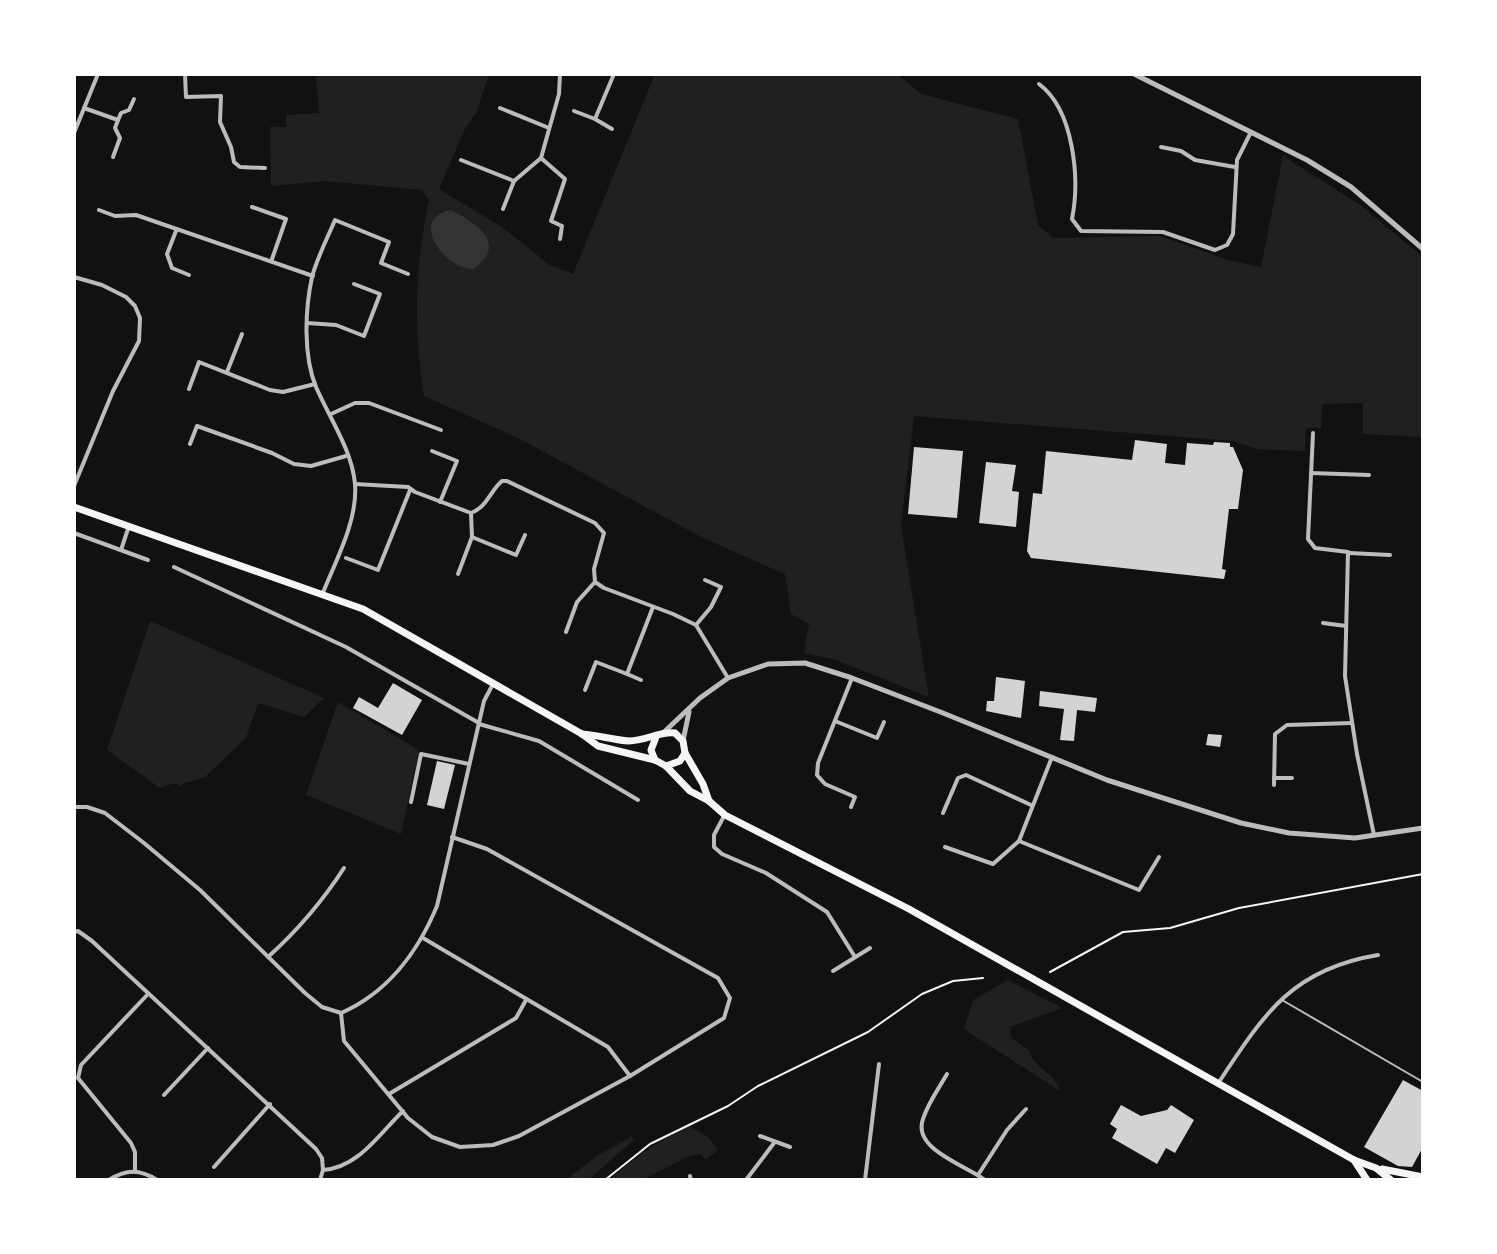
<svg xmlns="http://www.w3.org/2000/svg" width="1497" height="1254" font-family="'Golos Text',sans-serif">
<rect width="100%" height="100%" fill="#111"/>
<g fill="#202020">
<path d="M316 74H489L477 111 465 129 439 189 502 227 550 265 573 274 655 74H897L921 94 1018 119 1038 225 1053 238 1160 236 1228 260 1261 267 1283 156 1359 204 1423 257V437L1363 434V403L1322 404 1321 428H1306L1305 451 1256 449 1234 441 914 416 901 526 929 697 836 660 804 653 809 624 791 614 785 574 703 538 518 438 424 396C413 330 415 266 429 200L422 190 325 181 271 186 270 127H286V115L319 113Z"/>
<polygon points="150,621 322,697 324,698 304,717 258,703 246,738 205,777 182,784 180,787 175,783 160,788 107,750"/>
<polygon points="338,702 419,750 401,834 306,795"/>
<path d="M1008 980 1062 1008 1010 1027 1011 1038 1029 1050C1034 1069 1055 1072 1060 1091L964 1029 973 1000Z"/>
<path d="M689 1126 708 1137 718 1150 706 1159 700 1154 689 1156 642 1180H609C635 1158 658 1140 689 1126Z"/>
<polygon points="632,1136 634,1140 588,1180 566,1180 595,1157"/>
</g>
<path fill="#333" d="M451 210C475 223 509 242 474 269 445 270 407 219 451 210Z"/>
<g fill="#d3d3d3">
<polygon points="1135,440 1167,444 1165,463 1185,465 1187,443 1213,445 1214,442 1230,443 1230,447 1233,447 1243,470 1238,509 1229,509 1222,569 1226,570 1224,579 1031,558 1027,551 1033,493 1042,494 1046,451 1132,460"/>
<polygon points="914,447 963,451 957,518 908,514"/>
<polygon points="986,462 1016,465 1012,491 1019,492 1016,527 979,523"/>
<polygon points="996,677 1025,681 1021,718 986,711 987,701 994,701"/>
<polygon points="393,683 422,700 402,735 353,708 359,697 378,708"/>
<polygon points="1040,691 1097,698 1095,712 1077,710 1074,741 1060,740 1064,709 1039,706"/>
<polygon points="1208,734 1222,735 1220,747 1206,745"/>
<polygon points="437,761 455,765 444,809 427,805"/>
<polygon points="1403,1080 1423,1091 1423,1147 1412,1167 1398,1166 1364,1147"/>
<polygon points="1121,1105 1141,1116 1167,1110 1171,1105 1194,1120 1175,1153 1166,1148 1157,1164 1112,1138 1117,1129 1110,1124"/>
</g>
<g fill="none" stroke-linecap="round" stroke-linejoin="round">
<g stroke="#f5f5f5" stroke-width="2">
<polyline points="1050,972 1123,932 1170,928 1239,908 1423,874"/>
<polyline points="605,1180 650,1144 728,1106 758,1086 868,1032 922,994 953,981 983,978"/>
</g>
<polyline stroke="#bcbcbc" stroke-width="2" points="1282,1000 1423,1082"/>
<g stroke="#bcbcbc" stroke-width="4">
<polyline points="185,74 186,97 221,96 220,122 231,147 234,162 240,167 265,168"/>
<path d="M1039 84C1074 110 1080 179 1072 219L1081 231 1163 232 1215 250 1227 245 1233 234 1237 160 1251 132"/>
<polyline points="84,108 118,120 115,128 120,138 113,157"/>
<polyline points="500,108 549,128"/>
<polyline points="574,111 595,119 612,129"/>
<polyline points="595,119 614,74"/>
<polyline points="118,120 121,113 129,110 134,99"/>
<polyline points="74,133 98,74"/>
<polyline points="1161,147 1181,151 1195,160 1235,167"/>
<polyline points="541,158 565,179 551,221 562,226 560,239"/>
<polyline points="541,158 559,94 560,74"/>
<polyline points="461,160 514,181"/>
<polyline points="252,207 286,219 272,259"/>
<polyline points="503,209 514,181 541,158"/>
<polyline points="99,210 115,216 136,215 313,276"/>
<polyline points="176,231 167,254 172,268 189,275"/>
<polyline points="74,277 102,285 126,297 135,306 140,318 139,341 113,391 74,486"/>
<polyline points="307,323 336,325 364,336 380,294 354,284"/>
<polyline points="227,372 242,334"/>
<polyline points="189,389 199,362 270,390 283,392 315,384"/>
<polyline points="331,414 355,403 369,403 441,430"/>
<polyline points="1313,433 1308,539 1315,548 1348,552 1345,676 1357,754 1374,835"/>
<polyline points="190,444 197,426 272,453 294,464 311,466 346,456"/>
<polyline points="432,451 457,461 440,502"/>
<polyline points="1311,473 1369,475"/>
<path d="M355 484 408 487 415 492 471 513C487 507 490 491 502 481H507L595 523 604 533 594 569 595 582 604 588 673 614 696 625 728 678"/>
<polyline points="74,533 148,560"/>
<polyline points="472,537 516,555 525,535"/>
<polyline points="121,550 129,526"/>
<polyline points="1349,553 1390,555"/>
<polyline points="346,558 378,570 410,490"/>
<polyline points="174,567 346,647 479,723"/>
<polyline points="458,574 472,537 471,513"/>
<path d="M322 595C335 562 358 521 355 484 352 450 329 417 316 387 303 355 305 310 312 277 317 258 327 239 335 220L389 242 381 263 408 274"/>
<polyline points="1323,623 1346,626"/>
<polyline points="696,625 711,607 721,587 705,580"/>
<polyline points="566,632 577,602 594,583"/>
<polyline points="627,674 641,680"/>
<polyline points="585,690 596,662 627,674 653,607"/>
<polyline points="835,721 877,738 884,722"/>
<polyline points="479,724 539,741 638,800"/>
<polyline points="1052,757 1019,841 1139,890 1159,857"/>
<polyline points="1274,778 1292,778"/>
<polyline points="1274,785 1275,734 1287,725 1352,723"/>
<polyline points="411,802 421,754 469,764"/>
<path d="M74 807H87L105 813 144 843 200 890 305 993 322 1007 341 1013C387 993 418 952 437 906L484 701 493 684"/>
<polyline points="851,807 855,797 825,784 817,775 818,763 852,678"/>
<polyline points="943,813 958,778 966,775 1031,805"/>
<polyline points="724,816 714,835 714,847 722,854 766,873 827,912 855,957"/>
<polyline points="945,847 993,864 1019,841"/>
<polyline points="74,932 78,931 92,941 316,1149 322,1158 323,1170"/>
<polyline points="423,938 608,1047 630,1076"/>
<path d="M268 957C298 930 322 902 344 868"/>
<polyline points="833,971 870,948"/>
<polyline points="341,1013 344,1041 408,1118 432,1137 460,1147 493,1145 519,1136 630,1076 724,1018 730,998 718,978 487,849 452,837"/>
<path d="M947 1074C939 1088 928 1103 923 1119 912 1149 965 1165 985 1180"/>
<path d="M1219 1082C1264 1014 1292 969 1378 955"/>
<polyline points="389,1094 516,1018 526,1000"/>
<polyline points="164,1095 208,1048"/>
<polyline points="760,1136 790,1147"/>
<polyline points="214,1167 270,1104"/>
<polyline points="135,1170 135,1152 131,1143 78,1078 81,1065 148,994"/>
<polyline points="978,1175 1007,1130 1026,1109"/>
<polyline points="690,1176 691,1180"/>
<path d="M109 1180C126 1169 140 1169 157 1180"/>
<path d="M320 1180 323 1170C358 1168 379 1134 403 1111"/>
<polyline points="746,1180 774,1143"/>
<polyline points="865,1180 879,1064"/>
</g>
<g stroke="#bcbcbc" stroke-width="5">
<polyline points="1134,74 1307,160 1351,187 1423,249"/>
<polyline points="663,733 700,698 728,678 768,664 805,663 852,678 943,713 1107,780 1241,823 1289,833 1355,838 1423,828"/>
<polyline points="683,741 689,712"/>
</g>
<g stroke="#f5f5f5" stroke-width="7">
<polyline points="74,507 363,609 582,734 598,746 655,760 666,766 690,791 709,801 725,815 909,909 1354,1160 1376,1168 1391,1180"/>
<path d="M582 734C598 735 613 740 629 741 645 741 660 731 675 733L683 741 685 753 703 784 709 801"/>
<polyline points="655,760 651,750 656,737"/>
<polyline points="666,766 680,761 685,753"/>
<polyline points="1354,1160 1367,1180"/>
<polyline points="1382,1169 1423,1177"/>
</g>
</g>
<rect width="1497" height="1254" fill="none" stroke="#ffffff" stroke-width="152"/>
</svg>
